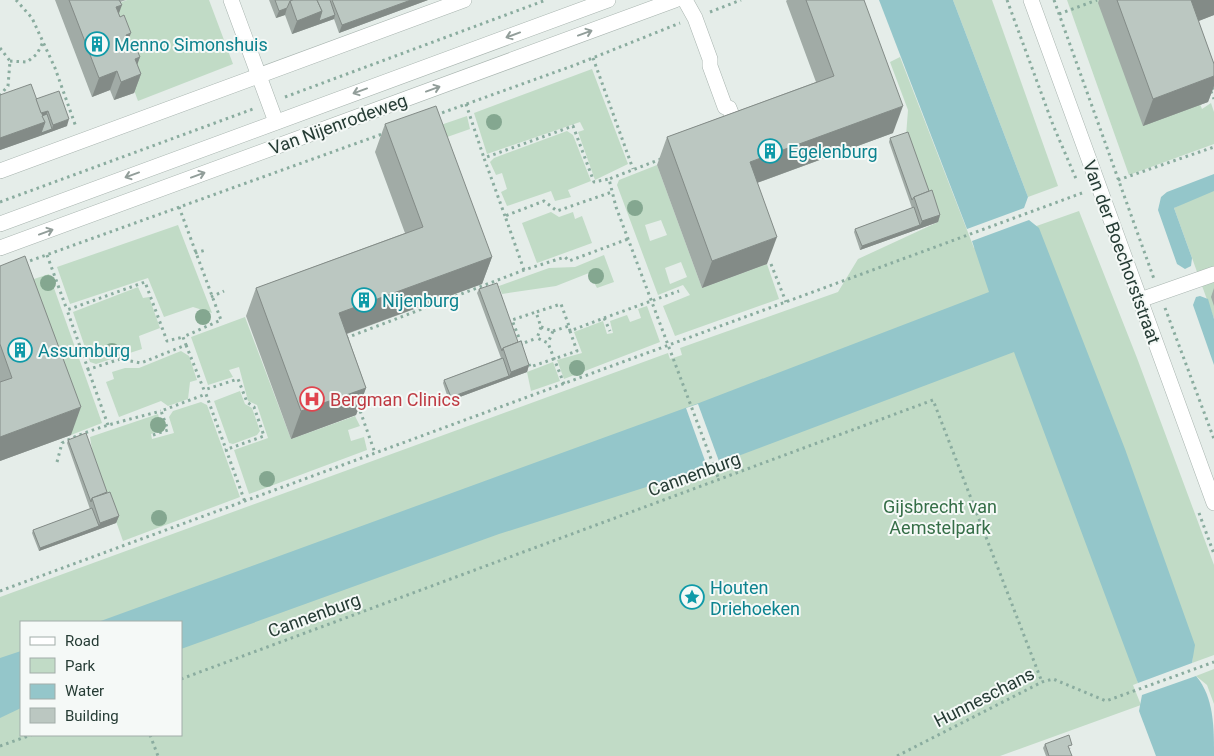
<svg xmlns="http://www.w3.org/2000/svg" width="1214" height="756" font-family="Roboto,sans-serif">
<rect width="100%" height="100%" fill="#e5ede9"/>
<g fill="#c1dbc6" fill-rule="evenodd">
<polygon points="127,0 209,0 233,64 138,101 104,9"/>
<polygon points="953,0 992,0 1058,186 1028,197"/>
<polygon points="1067,0 1102,0 1198,99 1202,109 1211,103 1214,112 1214,144 1129,175"/>
<path d="M900 57 974 248 1079 211 1137 358 1214 565V655L1192 663 1193 656 1136 676 1138 683 1133 685 1141 705 1000 756H0V597L668 353 670 359 682 355 680 348 838 292 858 259 938 222 906 136 908 110 890 62ZM21 622H181V735H21Z"/>
<polygon points="592,69 628,164 595,180 578,132 584,130 580,122 487,154 474,113"/>
<polygon points="467,116 470,129 430,143 426,130"/>
<polygon points="567,131 573,135 591,181 568,190 571,197 555,201 551,191 507,206 501,192 507,189 502,173 496,175 490,162 494,158"/>
<path d="M657 165 702 288 767 264 779 299 675 336 663 306 690 295 683 285 658 295 617 185 619 180ZM661 220 667 235 650 241 645 225ZM681 262 687 277 670 284 665 268Z"/>
<polygon points="1214,187 1214,319 1174,208"/>
<polygon points="551,212 559,217 573,212 575,219 582,216 592,243 537,263 522,223"/>
<polygon points="178,225 212,313 193,307 164,317 148,278 70,304 57,267"/>
<polygon points="604,255 614,282 597,288 589,273 556,286 502,294 499,286 549,268 575,267"/>
<polygon points="49,274 102,423 71,435 16,285"/>
<polygon points="138,287 143,298 149,297 160,328 139,336 142,349 96,364 90,362 73,312"/>
<polygon points="647,306 660,342 564,379 557,360 582,353 574,332 603,321 607,334 613,333 610,321 627,315 630,322 641,318 638,309"/>
<polygon points="245,317 291,439 355,416 360,426 348,430 351,441 364,437 367,450 249,494 234,450 268,438 257,405 248,401 239,367 229,370 233,377 208,385 191,337"/>
<polygon points="181,351 189,356 197,380 190,382 188,399 168,406 161,401 119,417 106,382 114,379 112,372 125,368 139,368"/>
<polygon points="553,362 560,381 531,391 527,372"/>
<polygon points="240,391 245,404 252,408 260,431 257,435 233,444 229,443 214,401"/>
<polygon points="201,402 207,405 240,497 123,541 93,456 90,437 158,414 162,429 151,434 152,439 174,433 169,417 173,411"/>
<polygon points="1214,669 1214,704 1207,685 1196,676"/>
</g>
<g fill="#94c6ca">
<polygon points="879,0 953,0 1028,197 1024,208 967,229"/>
<polygon points="1214,174 1214,191 1174,208 1192,258 1191,266 1185,269 1177,264 1158,210 1161,197 1167,192"/>
<polygon points="1029,220 1039,228 1125,449 1195,645 1192,663 1138,683 1014,352 706,468 499,534 181,649 181,622 98,622 699,403 989,292 972,241"/>
<polygon points="1200,296 1208,299 1214,319 1214,365 1193,305 1196,297"/>
<polygon points="21,651 21,708 0,718 0,658"/>
<path d="M1196 676C1214 697 1214 727 1214 756H1156L1139 711 1142 695Z"/>
</g>
<polygon fill="#e5ede9" points="698,404 720,464 708,469 686,408"/>
<g fill="none" stroke-linecap="round" stroke-linejoin="round">
<g stroke="#a8b4af" stroke-width="16">
<g id="minor">
<polyline points="231,0 276,122"/>
<polyline points="685,0 695,18 710,59 710,66 725,107 729,108 739,133"/>
<polyline points="1031,0 1214,503"/>
<polyline points="0,171 464,0"/>
<polyline points="0,224 608,0"/>
<polyline points="0,248 675,0"/>
<polyline points="1140,300 1214,274"/>
</g>
</g>
<g stroke="#8aac9f" stroke-width="3" stroke-dasharray="2.5 4" stroke-linecap="butt">
<polyline points="16,0 32,18 55,68 76,127"/>
<polyline points="1007,0 1053,125 1077,181"/>
<polyline points="1054,0 1154,279"/>
<polyline points="710,12 741,0"/>
<polyline points="1059,14 1097,0"/>
<polyline points="0,48 10,61 8,86 0,95"/>
<polyline points="593,58 633,169"/>
<polyline points="10,61 27,62 37,54 43,42"/>
<polyline points="1214,88 1210,89 1214,99"/>
<polyline points="285,97 546,0"/>
<polyline points="466,104 484,158"/>
<polyline points="436,115 575,65 680,23"/>
<polyline points="661,159 609,179 616,207 719,480"/>
<polyline points="1118,180 1214,147"/>
<polyline points="0,202 253,109"/>
<polyline points="505,216 484,158 573,126 594,182 609,179"/>
<polyline points="195,253 206,250"/>
<polyline points="47,255 67,310"/>
<polyline points="24,263 385,133"/>
<polyline points="771,264 786,302"/>
<polyline points="524,270 505,216 544,201 557,211 612,192"/>
<polyline points="211,297 224,291"/>
<polyline points="1165,308 1214,439"/>
<polyline points="604,318 679,291"/>
<polyline points="541,327 553,331 548,343"/>
<polyline points="553,331 569,326 570,331 604,318 610,331"/>
<polyline points="346,338 524,270 565,257 569,261 628,239"/>
<polyline points="521,343 512,320 536,312"/>
<polyline points="186,345 204,390 238,379 247,402 254,407 264,436 225,450"/>
<polyline points="522,346 521,344 537,338"/>
<polyline points="529,364 530,367 577,351 570,331"/>
<polyline points="87,370 120,359 141,363 186,345 183,337 221,320 179,207"/>
<polyline points="564,384 548,343 537,338 541,327 536,312 561,304 569,326"/>
<polyline points="358,405 375,453"/>
<polyline points="108,425 67,310 145,282 167,341 183,337"/>
<polyline points="153,435 168,430 161,411 206,394 245,502"/>
<path d="M57 462 62 443C93 427 128 420 161 411"/>
<polyline points="1199,513 1214,554"/>
<polyline points="0,591 1082,193"/>
<polyline points="181,679 933,400 1042,682"/>
<polyline points="150,735 158,756"/>
<polyline points="0,746 31,735"/>
<polyline points="897,756 1042,682 1053,679 1106,701 1214,662"/>
</g>
<use href="#minor" stroke="#fff" stroke-width="15"/>
</g>
<g fill="#84a790">
<circle cx="494" cy="122" r="8"/>
<circle cx="635" cy="208" r="8"/>
<circle cx="596" cy="276" r="8"/>
<circle cx="48" cy="283" r="8"/>
<circle cx="203" cy="317" r="8"/>
<circle cx="112" cy="351" r="8"/>
<circle cx="577" cy="368" r="8"/>
<circle cx="158" cy="425" r="8"/>
<circle cx="267" cy="479" r="8"/>
<circle cx="159" cy="518" r="8"/>
</g>
<g fill="#a1aba6">
<polygon points="55,0 126,0 120,2 119,14 132,50 140,57 137,64 141,74 134,93 114,100 110,90 92,97"/>
<polygon points="269,0 428,0 339,33 334,19 292,34 285,15 276,18"/>
<polygon points="787,0 864,0 893,133 757,183 767,264 702,288 657,165 667,137 816,82 786,1"/>
<polygon points="1099,0 1214,0 1214,15 1198,21 1214,64 1214,86 1208,102 1143,126 1098,3"/>
<polygon points="0,95 36,99 67,126 0,150"/>
<polygon points="385,124 492,257 482,284 347,334 366,388 356,415 291,439 246,316 256,288 405,233 375,152"/>
<polygon points="890,138 929,191 940,215 938,222 860,250 854,232 855,229 912,208 889,142"/>
<polygon points="0,266 71,435 0,461"/>
<polygon points="1214,288 1214,306 1211,297"/>
<polygon points="479,289 518,342 529,365 527,372 449,401 443,383 444,380 501,358 477,293"/>
<polygon points="68,440 107,492 119,516 116,523 39,551 32,533 33,530 90,509 67,443"/>
<polygon points="1045,744 1071,748 1069,749 1072,756 1046,756 1043,748"/>
</g>
<g fill="#838b87">
<polygon points="411,0 428,0 339,33 342,25"/>
<polygon points="1191,0 1214,0 1214,15 1181,28"/>
<polygon points="122,5 115,24 116,7"/>
<polygon points="287,8 285,15 276,18 279,11"/>
<polygon points="322,11 335,15 334,19 292,34 297,21"/>
<polygon points="131,33 124,52 126,35"/>
<polygon points="140,57 133,76 135,59"/>
<polygon points="117,71 110,90 92,97 99,78"/>
<polygon points="141,74 134,93 114,100 121,82"/>
<polygon points="1214,76 1214,86 1208,102 1143,126 1153,99"/>
<polygon points="903,106 893,133 740,189 750,162"/>
<polygon points="48,111 45,118 37,115"/>
<polygon points="69,119 67,126 40,136 41,133 52,129 53,125"/>
<polygon points="45,122 40,136 0,150 0,138"/>
<polygon points="940,215 938,222 860,250 862,246 920,225 922,221"/>
<polygon points="777,237 767,264 702,288 712,261"/>
<polygon points="492,257 482,284 329,340 339,313"/>
<polygon points="529,365 527,372 449,401 451,397 509,376 511,372"/>
<polygon points="366,388 356,415 291,439 301,411"/>
<polygon points="81,407 71,435 0,461 0,437"/>
<polygon points="119,516 116,523 97,530 100,523"/>
<polygon points="99,526 97,530 39,551 40,548"/>
</g>
<g fill="#bbc7c1" stroke="#838b87">
<polygon points="69,0 119,0 122,5 116,7 120,17 124,15 131,33 126,35 132,50 136,48 140,57 135,59 141,74 121,82 117,71 99,78"/>
<polygon points="275,0 293,0 290,1 287,8 279,11"/>
<polygon points="293,0 317,0 322,11 297,21 290,1"/>
<polygon points="317,0 330,0 335,15 319,21 322,11"/>
<polygon points="332,0 411,0 342,25"/>
<polygon points="806,0 864,0 903,106 750,162 777,237 712,261 667,137 834,76"/>
<polygon points="1117,0 1191,0 1214,64 1214,76 1153,99"/>
<polygon points="31,84 45,122 0,138 0,95"/>
<polygon points="59,91 69,119 53,125 48,111 41,113 36,99"/>
<polygon points="436,106 492,257 339,313 366,388 301,411 256,288 423,227 385,124"/>
<polygon points="47,114 52,129 41,133 45,122 42,116"/>
<polygon points="908,132 929,191 914,197 912,200 890,138"/>
<polygon points="932,190 940,215 922,221 914,197"/>
<polygon points="914,207 920,225 862,246 855,229"/>
<polygon points="25,256 81,407 0,437 0,382 12,378 0,344 0,266"/>
<polygon points="497,283 518,342 503,348 502,351 479,289"/>
<polygon points="521,341 529,365 511,372 503,348"/>
<polygon points="503,358 509,376 451,397 444,380"/>
<polygon points="86,433 107,492 92,498 91,502 68,440"/>
<polygon points="110,492 119,516 100,523 92,498"/>
<polygon points="92,508 99,526 40,548 33,530"/>
<polygon points="1069,735 1072,745 1068,746 1072,756 1049,756 1045,744"/>
</g>
<defs><path id="oneway-shaft" d="M-6 0H5M1.5-3L5.5 0L1.5 3" fill="none" stroke-width="1.6" stroke-linecap="round" stroke-linejoin="round" transform="scale(1.25)"/></defs>
<g stroke="#929e9a">
<use href="#oneway-shaft" transform="translate(585 33) rotate(-20)"/>
<use href="#oneway-shaft" transform="translate(513 35) rotate(160)"/>
<use href="#oneway-shaft" transform="translate(433 89) rotate(-20)"/>
<use href="#oneway-shaft" transform="translate(360 91) rotate(160)"/>
<use href="#oneway-shaft" transform="translate(132 175) rotate(160)"/>
<use href="#oneway-shaft" transform="translate(198 175) rotate(-20)"/>
<use href="#oneway-shaft" transform="translate(46 232) rotate(-20)"/>
</g>
<defs>
<g id="building-ring" transform="scale(1.25)"><circle r="9.5" fill="#f5f9f7" stroke="#0f9aa8" stroke-width="1.5"/><path d="M-4-6H4V6H1V3H-1V6H-4ZM-2.5-4.3h1.7v1.8h-1.7ZM.8-4.3h1.7v1.8H.8ZM-2.5-1h1.7V.8h-1.7ZM.8-1h1.7V.8H.8Z" fill="#0f9aa8"/></g>
<g id="hospital-ring" transform="scale(1.25)"><circle r="9.5" fill="#f5f9f7" stroke="#e0444e" stroke-width="1.5"/><path d="M-5-5h3v3.5h4V-5h3V5h-3V1.5h-4V5h-3Z" fill="#e0444e"/></g>
<g id="sight-ring" transform="scale(1.25)"><circle r="9.5" fill="#f5f9f7" stroke="#0f9aa8" stroke-width="1.5"/><path d="M0-6L1.8-2.2L6-1.7L2.9 1.2L3.7 5.4L0 3.3L-3.7 5.4L-2.9 1.2L-6-1.7L-1.8-2.2Z" fill="#0f9aa8"/></g>
</defs>
<g fill-rule="evenodd">
<use href="#building-ring" x="97" y="44"/>
<use href="#building-ring" x="770" y="151"/>
<use href="#building-ring" x="364" y="300"/>
<use href="#building-ring" x="20" y="350"/>
<use href="#hospital-ring" x="312" y="399"/>
<use href="#sight-ring" x="692" y="597"/>
</g>
<g text-anchor="middle" dominant-baseline="central" stroke-width="4" stroke-linejoin="round" paint-order="stroke">
<g font-size="18" fill="#0d838f" stroke="#f5f9f7" text-anchor="start">
<text x="114" y="44">Menno Simonshuis</text>
<text x="788" y="151">Egelenburg</text>
<text x="382" y="300">Nijenburg</text>
<text x="38" y="350">Assumburg</text>
<text x="710" y="587">Houten<tspan x="710" dy="21">Driehoeken</tspan></text>
</g>
<g font-size="18" fill="#263c35" stroke="#f5f9f7">
<text transform="translate(338 124) rotate(-20)">Van Nijenrodeweg</text>
<text transform="translate(1122 252) rotate(70)">Van der Boechorststraat</text>
<text transform="translate(694 474) rotate(-20)">Cannenburg</text>
<text transform="translate(314 615) rotate(-20)">Cannenburg</text>
<text transform="translate(984 697) rotate(-27)">Hunneschans</text>
</g>
<g font-size="18" fill="#be3a42" stroke="#f5f9f7" text-anchor="start">
<text x="330" y="399">Bergman Clinics</text>
</g>
<g font-size="18" fill="#356e47" stroke="#f5f9f7">
<text x="940" y="506">Gijsbrecht van<tspan x="940" dy="21">Aemstelpark</tspan></text>
</g>
</g>
<rect x="20" y="621" width="162" height="115" fill="#f5f9f7" stroke="#a2ada9"/>
<rect x="30" y="637" width="25" height="8" fill="#ffffff" stroke="#a2ada9"/>
<text x="65" y="646" font-size="15" fill="#263c35">Road</text>
<rect x="30" y="658" width="25" height="15" fill="#c1dbc6" stroke="#a2ada9"/>
<text x="65" y="671" font-size="15" fill="#263c35">Park</text>
<rect x="30" y="684" width="25" height="15" fill="#94c6ca" stroke="#a2ada9"/>
<text x="65" y="696" font-size="15" fill="#263c35">Water</text>
<rect x="30" y="708" width="25" height="15" fill="#bbc7c1" stroke="#a2ada9"/>
<text x="65" y="721" font-size="15" fill="#263c35">Building</text>
</svg>
